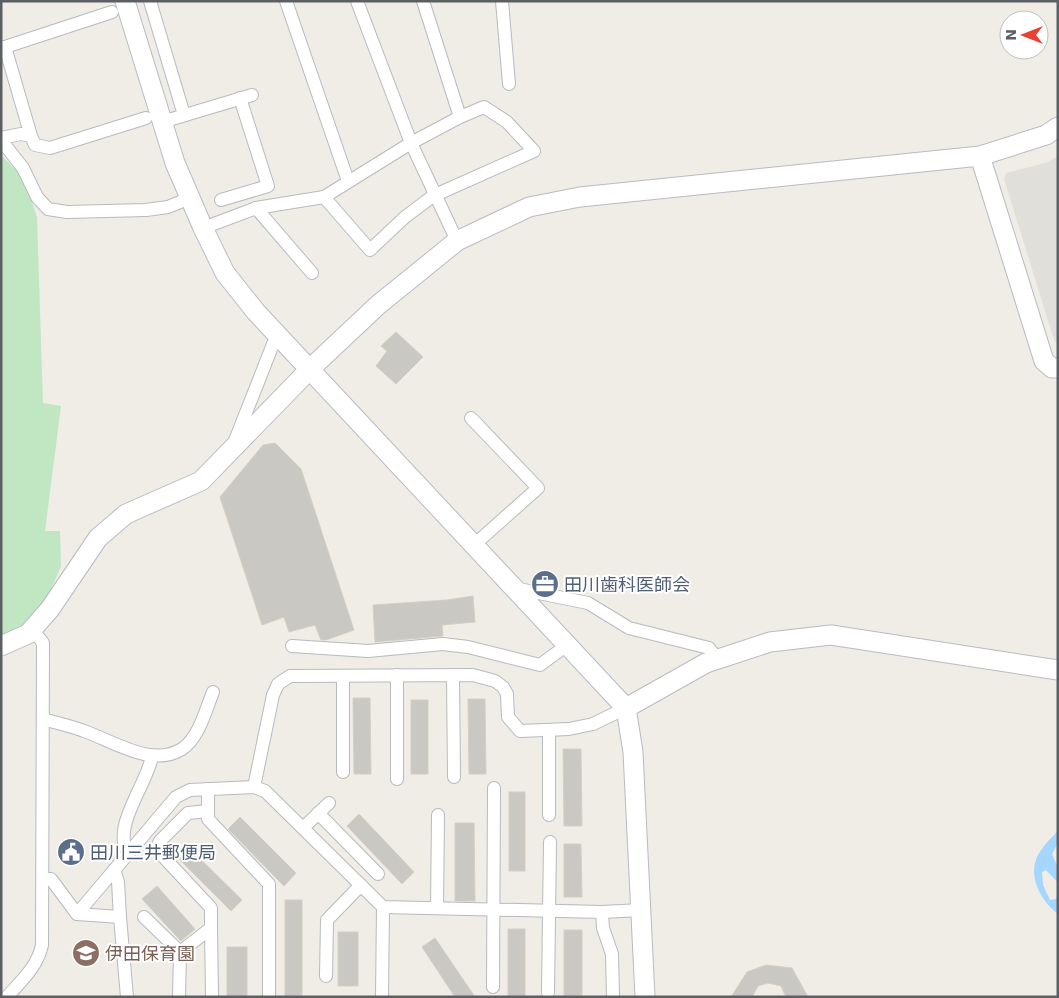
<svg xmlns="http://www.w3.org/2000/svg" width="1059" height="998" font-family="'DejaVu Sans','Noto Sans JP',sans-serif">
<rect width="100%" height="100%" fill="#efede5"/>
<polygon fill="#e0dfd9" points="1058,156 1058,344 1054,340 1004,179 1006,173 1046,163"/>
<polygon fill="#c1e6c2" points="1,155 16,170 26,185 37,217 43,403 61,406 45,531 60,531 61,566 44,606 22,630 1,638"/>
<path fill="#a5d6ff" d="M1058 831V843L1052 854 1058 868V883L1046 870 1042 872 1043 885 1050 900 1056 899 1058 893V914C1041 901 1027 876 1038 855 1043 846 1051 838 1058 831Z"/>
<g fill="#cac8c2" stroke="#d4cfc3">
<polygon points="396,332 423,357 396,384 376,366 387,351 381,346"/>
<polygon points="275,443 301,469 354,630 326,640 321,640 315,625 289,632 284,617 262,625 220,497 263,445"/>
<polygon points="473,596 475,622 442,625 443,636 375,642 373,605 447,600"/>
<polygon points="353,698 370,698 371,774 354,774"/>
<polygon points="468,699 485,699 486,774 469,774"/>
<rect x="411" y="700" width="17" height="74"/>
<polygon points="563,749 581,749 582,826 564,826"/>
<rect x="509" y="792" width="16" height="79"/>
<polygon points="359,814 414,872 402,884 347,826"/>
<polygon points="240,817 296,873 284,886 228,829"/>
<polygon points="455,823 474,823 475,901 455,901"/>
<polygon points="185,844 242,900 231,911 174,854"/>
<polygon points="564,844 581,844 582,897 564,897"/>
<polygon points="157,886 195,929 181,941 142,899"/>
<rect x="285" y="900" width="17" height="97"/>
<rect x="508" y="929" width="17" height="68"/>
<rect x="564" y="930" width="18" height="67"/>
<rect x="338" y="932" width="20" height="54"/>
<polygon points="435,938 475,997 455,997 422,947"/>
<rect x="227" y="947" width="20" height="50"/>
<polygon points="766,965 792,968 808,997 786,997 781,986 768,983 758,986 752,997 731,997 747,972"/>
</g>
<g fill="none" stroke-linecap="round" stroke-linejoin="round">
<g stroke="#b7babf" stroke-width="14">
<g id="street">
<polyline points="150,1 184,115"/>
<polyline points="286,1 348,181"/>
<polyline points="357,1 411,143 457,241"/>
<polyline points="502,1 509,84"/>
<polyline points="5,47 112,12"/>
<polyline points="1,48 5,47 31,136"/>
<polyline points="162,122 252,95"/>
<polyline points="1,138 21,134 31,136 35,145 50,148 146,118"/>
<polyline points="1,140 23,168 37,197 48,209 67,212 146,210 168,207 190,198"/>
<polyline points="324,197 370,250 405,217 433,196 534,151 507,122 484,107 460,117"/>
<polyline points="221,200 268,186 240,98"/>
<polyline points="256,208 312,273"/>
<polyline points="203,228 256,208 324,197 411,143 460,117 423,1"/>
<polyline points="471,418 538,488 474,545"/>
<polyline points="234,443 277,334"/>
<polyline points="514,588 588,603 629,628 709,648 718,660"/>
<polyline points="292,646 368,651 443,644 468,647 540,665 567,645"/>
<polyline points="397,675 397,779"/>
<polyline points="453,675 454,777"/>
<polyline points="343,676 343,772"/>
<path d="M43 719C57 723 71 726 84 731 113 741 152 768 182 749 199 738 206 709 213 692"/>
<polyline points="549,730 549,815"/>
<polyline points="254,787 273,695 278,684 290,676 473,675 495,681 503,687 507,694 508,717 520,731 569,729 593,724 626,708"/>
<polyline points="208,789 208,819 269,884 269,997"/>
<polyline points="208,811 188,813 160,841 157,847 158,851 211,908 211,928"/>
<polyline points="318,813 378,874"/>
<polyline points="303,828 329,803"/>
<path d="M128 853C111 827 148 783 152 756"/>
<polyline points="114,870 118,882 120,917"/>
<polyline points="43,879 51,879 77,914 120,917 127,997"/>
<polyline points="437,908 438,815"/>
<polyline points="602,912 603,928 612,954 613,997"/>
<polyline points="77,914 176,797 190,790 254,787 265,791 383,907 602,912 642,910"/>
<polyline points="144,917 180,952 179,997"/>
<polyline points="180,952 211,928 212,995"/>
<polyline points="326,976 327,920 361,885"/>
<polyline points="493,987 494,788"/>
<polyline points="548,993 550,842"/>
<path d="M7 997C21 981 38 966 42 945L43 643 32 629"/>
<polyline points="382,997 383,907"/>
</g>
</g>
<g stroke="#b8bbc1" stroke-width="21">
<g id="secondary">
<polyline points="125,1 175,163 203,228 225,273 256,312 626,708 633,752 645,997"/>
<polyline points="980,156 1044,361 1052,368 1058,368"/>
<polyline points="1,646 28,634 50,609 98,538 126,514 201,481 311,368 378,305 457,241 529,207 580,197 980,156 1046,135 1058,127"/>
<polyline points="626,708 706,663 770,642 831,635 1058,670"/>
</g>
</g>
<use href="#street" stroke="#fff" stroke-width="12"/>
<use href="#secondary" stroke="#fff" stroke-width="19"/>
</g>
<defs>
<g id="office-disc" transform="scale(1.4375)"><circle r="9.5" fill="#5c6f8a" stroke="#fff"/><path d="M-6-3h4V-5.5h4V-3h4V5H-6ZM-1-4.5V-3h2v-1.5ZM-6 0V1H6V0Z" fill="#fff"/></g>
<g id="civic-disc" transform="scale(1.4375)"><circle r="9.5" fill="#5c6f8a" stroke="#fff"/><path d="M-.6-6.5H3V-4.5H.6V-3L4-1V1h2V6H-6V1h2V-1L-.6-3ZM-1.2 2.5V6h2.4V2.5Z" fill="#fff"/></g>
<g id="school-disc" transform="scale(1.4375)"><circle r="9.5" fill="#8d6e63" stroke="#fff"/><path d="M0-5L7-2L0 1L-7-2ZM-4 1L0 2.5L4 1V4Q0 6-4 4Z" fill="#fff"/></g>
</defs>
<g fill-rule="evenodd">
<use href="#office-disc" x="545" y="584"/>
<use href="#civic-disc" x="71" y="852"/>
<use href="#school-disc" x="86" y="953"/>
</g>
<g text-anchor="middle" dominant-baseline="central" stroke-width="4" stroke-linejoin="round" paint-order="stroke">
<g font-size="18" fill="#4e5e75" stroke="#fff" text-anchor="start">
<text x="564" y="584">田川歯科医師会</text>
<text x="90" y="852">田川三井郵便局</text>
</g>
<g font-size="18" fill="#785e54" stroke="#fff" text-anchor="start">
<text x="105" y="953">伊田保育園</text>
</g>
</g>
<rect width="1059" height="998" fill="none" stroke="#5c6065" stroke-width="5"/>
<g transform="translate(1024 35) rotate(270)"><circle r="24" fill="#ffffff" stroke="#bebfc1"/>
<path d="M0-4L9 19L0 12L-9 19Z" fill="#e94131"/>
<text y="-8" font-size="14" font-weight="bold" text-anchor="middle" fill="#5c6065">N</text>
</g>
</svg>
